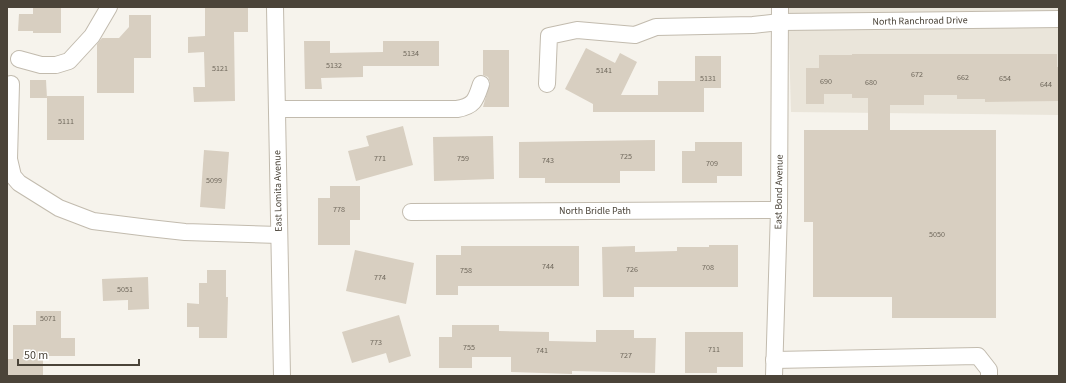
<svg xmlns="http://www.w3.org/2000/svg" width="1066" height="383" font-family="'Source Sans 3',sans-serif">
<rect width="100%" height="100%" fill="#f6f3ec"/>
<polygon fill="#eae5da" points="788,7 1059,7 1059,115 791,112"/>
<g fill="#d8cfc1">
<polygon points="33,7 61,7 61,33 33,33 33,31 18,31 19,14 33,14"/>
<polygon points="205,8 248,8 248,32 234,32 235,101 194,102 193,87 205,87 204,52 188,53 188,37 205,36"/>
<polygon points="129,15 151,15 151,58 134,58 134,93 97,93 97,44 102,38 119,38 129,27"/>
<polygon points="304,41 330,41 330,53 383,52 383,41 439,41 439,66 363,66 363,77 321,78 322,89 305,89"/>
<polygon points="586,48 615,63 620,53 637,62 621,95 658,95 658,81 695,81 695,56 721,56 721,88 704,88 704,112 593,112 593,104 565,89"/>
<polygon points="483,50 509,50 509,107 483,107 490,82 488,77 483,75"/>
<polygon points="852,54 1057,54 1057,67 1059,67 1059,101 985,102 985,99 957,99 957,95 924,95 924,105 890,105 890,130 996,130 996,318 892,318 892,297 813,297 813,222 804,222 804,130 868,130 868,98 852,98 852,94 824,94 824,104 806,104 806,68 819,68 819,55 852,55"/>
<polygon points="30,80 46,80 47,98 30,98"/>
<rect x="47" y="96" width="37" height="44"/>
<polygon points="403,126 413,165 356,181 348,151 369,146 366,136"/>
<polygon points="493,136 494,179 434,181 433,137"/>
<polygon points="655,140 655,171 620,171 620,183 545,183 545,178 519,178 519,142"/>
<polygon points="695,142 742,142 742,176 717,176 717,183 682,183 682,151 695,151"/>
<polygon points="204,150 229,152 225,209 200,207"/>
<polygon points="330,186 360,186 360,220 350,220 350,245 318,245 318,198 330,198"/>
<polygon points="709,245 738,245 738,287 634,287 634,297 603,297 602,247 635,246 635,252 677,251 677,247 709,247"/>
<polygon points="461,246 579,246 579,286 458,286 458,295 436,295 436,255 461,255"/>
<polygon points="355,250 414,263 406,304 346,291"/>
<polygon points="207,270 226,270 226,297 228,297 227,338 199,338 199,327 187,327 187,303 199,304 199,283 207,283"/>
<polygon points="148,277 149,309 128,310 128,300 103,301 102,279"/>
<polygon points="36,311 61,311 61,338 75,338 75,356 43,356 43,376 7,376 7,359 13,359 13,325 36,325"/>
<polygon points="399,315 411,356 389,363 386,353 352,363 342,332"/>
<polygon points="452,325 499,325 499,331 549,332 549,341 596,342 596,330 634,330 634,338 656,338 655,373 572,371 572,374 511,372 511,357 472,357 472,368 439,368 439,337 452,337"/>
<polygon points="685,332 743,332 743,367 717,367 717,373 685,373"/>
</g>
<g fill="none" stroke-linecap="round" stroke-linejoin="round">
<g stroke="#c2bbae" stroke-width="18">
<g id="minor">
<polyline points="275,7 282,376"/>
<polyline points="19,59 41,65 56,65 69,61 92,36 109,7"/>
<polyline points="11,84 9,159 13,176 19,183 59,208 93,221 149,228 185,232 279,235"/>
<polyline points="547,84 549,36 577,30 635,35 656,27 753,25 780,22 1059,19"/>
<path d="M277 109H457C475 106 476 99 481 84"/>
<polyline points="411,212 779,210"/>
<polyline points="774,360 978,356 989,370 989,376"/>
<polyline points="774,376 779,210 780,7"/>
</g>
</g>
<use href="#minor" stroke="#fff" stroke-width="16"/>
</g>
<g text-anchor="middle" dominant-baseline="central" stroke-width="3" stroke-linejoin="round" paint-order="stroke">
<g font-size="8" fill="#6e675b">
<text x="411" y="53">5134</text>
<text x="334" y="65">5132</text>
<text x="220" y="68">5121</text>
<text x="604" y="70">5141</text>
<text x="917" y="74">672</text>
<text x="963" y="77">662</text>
<text x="708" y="78">5131</text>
<text x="1005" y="78">654</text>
<text x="826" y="81">690</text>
<text x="871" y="82">680</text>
<text x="1046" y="84">644</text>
<text x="66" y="121">5111</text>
<text x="626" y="156">725</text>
<text x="380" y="158">771</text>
<text x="463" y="158">759</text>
<text x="548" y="160">743</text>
<text x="712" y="163">709</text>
<text x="214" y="180">5099</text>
<text x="339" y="209">778</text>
<text x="937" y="234">5050</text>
<text x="548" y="266">744</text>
<text x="708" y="267">708</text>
<text x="632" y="269">726</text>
<text x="466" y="270">758</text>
<text x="380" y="277">774</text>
<text x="125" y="289">5051</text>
<text x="48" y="318">5071</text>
<text x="376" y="342">773</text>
<text x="469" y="347">755</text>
<text x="714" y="349">711</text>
<text x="542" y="350">741</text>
<text x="626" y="355">727</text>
</g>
<g font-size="10" fill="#4b4439" stroke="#fff">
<text transform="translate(920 21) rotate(-1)">North Ranchroad Drive</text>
<text transform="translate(278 191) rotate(-91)">East Lomita Avenue</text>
<text transform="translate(779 192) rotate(-89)">East Bond Avenue</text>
<text x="595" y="211">North Bridle Path</text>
</g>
</g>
<rect width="1066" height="383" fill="none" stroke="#4b4439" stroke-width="16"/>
<path d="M18 359v6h121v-6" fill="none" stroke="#4b4439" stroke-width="2"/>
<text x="24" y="359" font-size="12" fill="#4b4439" stroke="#ffffff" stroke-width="3" paint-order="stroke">50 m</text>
</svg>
